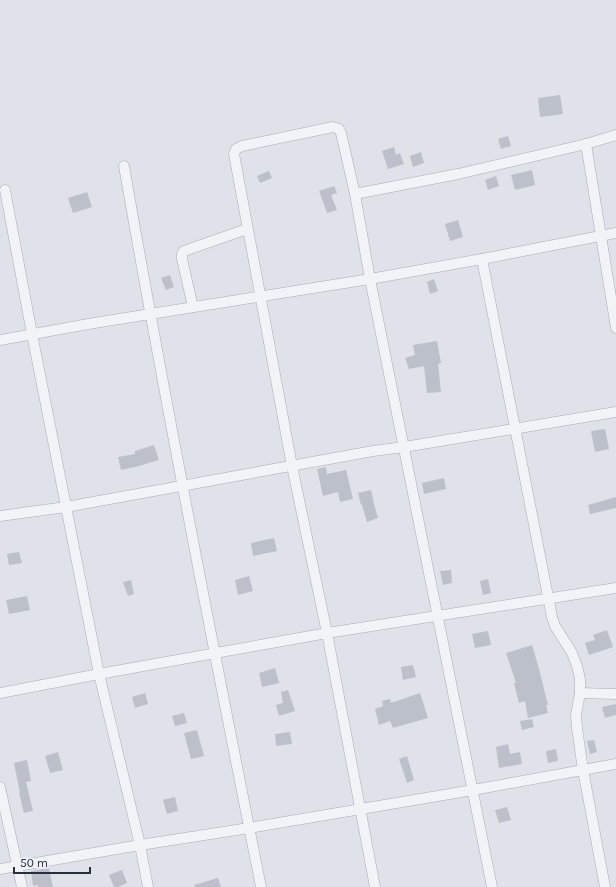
<svg xmlns="http://www.w3.org/2000/svg" width="616" height="887" font-family="Karla,sans-serif">
<rect width="100%" height="100%" fill="#dfe2e8"/>
<g fill="#bcc0ca">
<polygon points="560,95 563,114 540,117 538,98"/>
<polygon points="508,136 511,146 501,149 498,139"/>
<polygon points="394,147 396,155 400,153 404,164 388,169 382,151"/>
<polygon points="421,152 424,163 413,167 410,156"/>
<polygon points="532,170 535,185 515,190 511,175"/>
<polygon points="269,171 272,178 260,183 257,176"/>
<polygon points="496,176 499,186 488,190 485,180"/>
<polygon points="334,186 337,193 331,195 337,210 327,213 319,191"/>
<polygon points="87,192 92,207 73,213 68,198"/>
<polygon points="458,220 463,237 450,241 445,224"/>
<polygon points="170,275 174,287 166,290 161,278"/>
<polygon points="434,279 438,291 430,294 427,282"/>
<polygon points="437,341 441,363 438,364 441,392 427,393 424,366 409,369 405,358 415,355 413,345"/>
<polygon points="605,429 609,449 595,452 591,431"/>
<polygon points="154,445 159,460 139,466 121,470 118,457 135,454 135,451"/>
<polygon points="326,467 327,474 346,470 353,499 340,502 338,492 323,496 317,469"/>
<polygon points="444,478 446,489 424,494 422,483"/>
<polygon points="371,490 374,504 378,518 367,522 362,505 361,505 358,493"/>
<polygon points="616,497 616,508 590,514 588,505"/>
<polygon points="274,538 277,551 253,556 251,543"/>
<polygon points="19,552 22,563 9,565 7,554"/>
<polygon points="451,570 452,583 443,585 440,571"/>
<polygon points="249,576 253,591 238,595 235,580"/>
<polygon points="488,579 491,593 483,595 480,581"/>
<polygon points="131,580 134,594 128,596 123,582"/>
<polygon points="27,596 30,610 9,614 6,600"/>
<polygon points="607,630 613,647 589,655 585,643 595,640 593,635"/>
<polygon points="488,631 491,645 475,648 472,634"/>
<polygon points="532,645 538,665 548,705 546,705 548,713 528,718 525,701 519,703 514,683 516,683 506,653"/>
<polygon points="413,665 416,677 403,680 401,667"/>
<polygon points="275,668 279,683 262,687 259,673"/>
<polygon points="288,690 295,711 279,716 276,705 283,703 281,692"/>
<polygon points="145,693 148,704 135,708 132,697"/>
<polygon points="420,693 428,718 393,728 390,721 379,725 375,709 383,706 382,701 390,699 391,703"/>
<polygon points="616,704 616,715 605,718 602,707"/>
<polygon points="184,713 187,723 175,726 172,716"/>
<polygon points="532,719 534,727 522,730 520,721"/>
<polygon points="197,730 204,756 191,759 184,733"/>
<polygon points="290,732 292,744 276,746 275,734"/>
<polygon points="594,740 597,752 590,754 587,741"/>
<polygon points="508,744 510,754 520,752 522,764 499,768 496,747"/>
<polygon points="556,749 558,761 548,763 546,751"/>
<polygon points="58,752 63,770 50,773 45,756"/>
<polygon points="407,756 414,780 407,783 399,759"/>
<polygon points="27,760 31,781 26,782 33,811 24,813 19,793 20,793 14,763"/>
<polygon points="175,797 178,811 167,814 163,800"/>
<polygon points="507,807 511,820 499,823 495,810"/>
<polygon points="49,868 53,887 38,887 38,885 33,886 31,871"/>
<polygon points="122,870 127,883 118,887 114,887 109,875"/>
<polygon points="218,878 221,887 195,887 194,885"/>
</g>
<g fill="none" stroke-linecap="round" stroke-linejoin="round">
<g stroke="#a8acb5" stroke-width="11">
<g id="minor">
<polyline points="586,144 616,328"/>
<path d="M124 166C166 407 213 647 261 887"/>
<polyline points="5,190 32,334 99,674 140,845 148,887"/>
<polyline points="355,194 458,174 586,144 616,135"/>
<polyline points="482,259 552,617 555,626 572,653 577,666 580,679 580,693 576,715 577,728 583,770 605,887"/>
<polyline points="193,307 182,259 182,254 184,251 247,229"/>
<polyline points="0,340 94,323 370,279 482,259 616,233"/>
<polyline points="0,516 66,507 373,451 404,447 616,412"/>
<polyline points="0,693 99,674 327,633 616,588"/>
<polyline points="580,693 616,694"/>
<polyline points="0,787 22,887"/>
<polyline points="0,869 140,845 249,828 473,790 616,764"/>
<polyline points="375,887 327,633 292,466 234,154 236,149 242,146 333,127 339,129 341,133 355,194 370,279 492,887"/>
</g>
</g>
<use href="#minor" stroke="#f1f3f6" stroke-width="10"/>
</g>
<path d="M14 867v6h76v-6" fill="none" stroke="#282f3e" stroke-width="2"/>
<text x="20" y="867" font-size="12" fill="#282f3e" stroke="#eef1f5" stroke-width="3" paint-order="stroke">50 m</text>
</svg>
